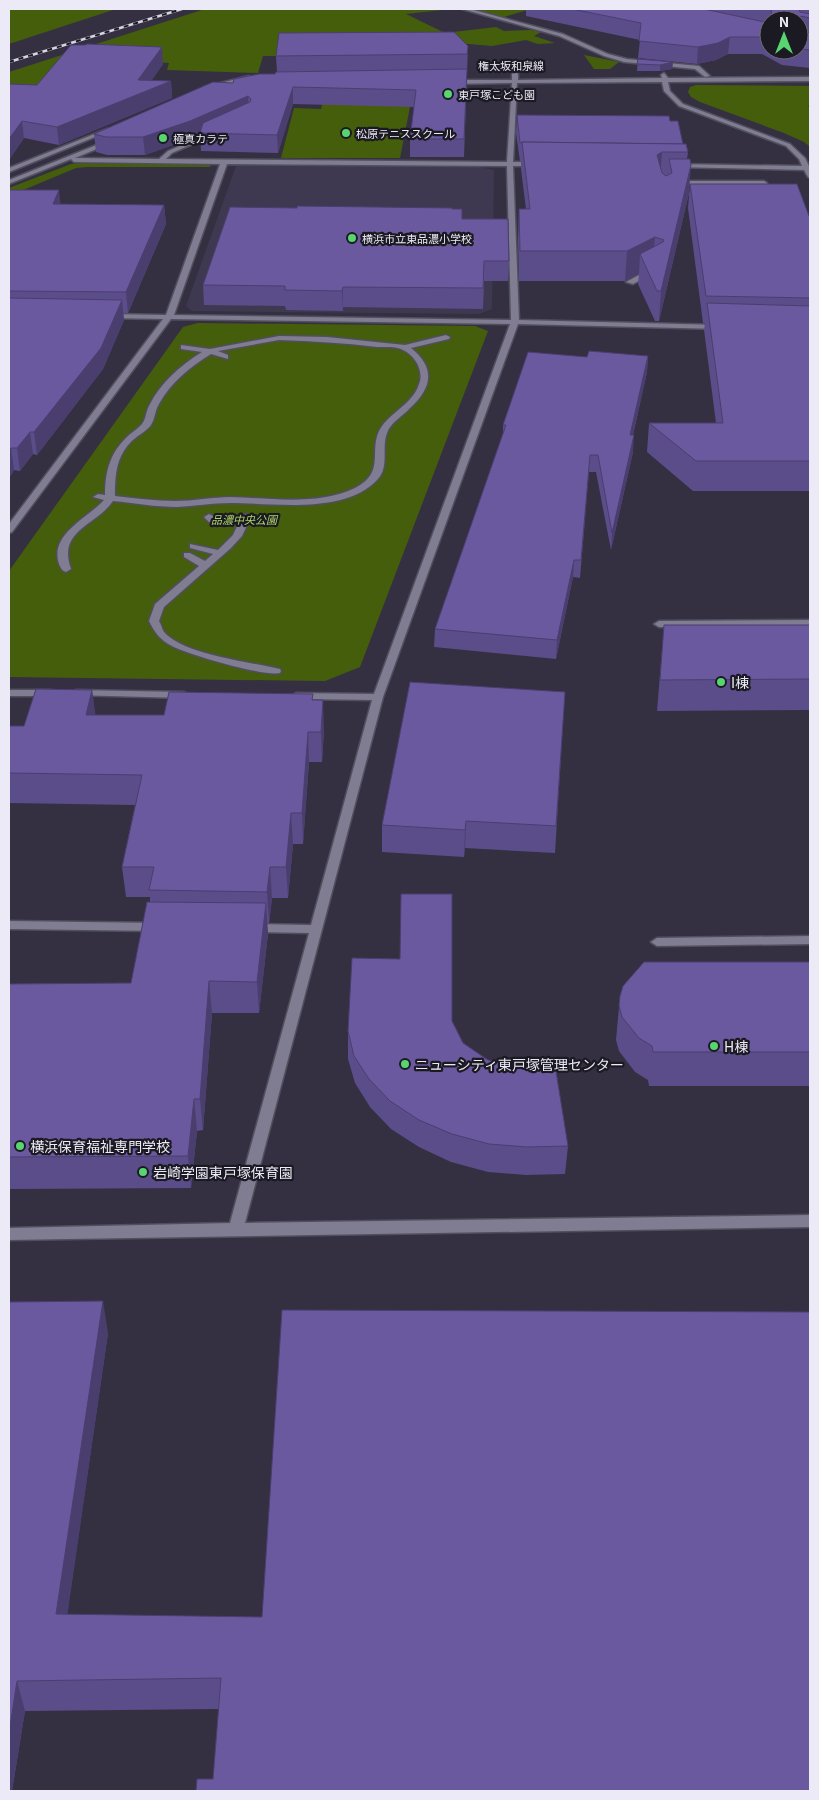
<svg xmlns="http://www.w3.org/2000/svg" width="819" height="1800" font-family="Georgia,'Noto Sans JP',serif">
<rect width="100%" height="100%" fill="#343042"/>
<polygon fill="#3e3950" points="246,164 480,167 494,170 492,309 479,314 192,311 186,306 236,166"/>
<g fill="#455e0c">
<polygon points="9,9 116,9 9,44"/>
<polygon points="205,9 451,9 406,14 445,33 496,27 504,31 531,30 541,32 534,36 555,43 538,44 526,40 492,46 422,40 299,56 263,56 258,73 167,70 169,63 152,62 38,85 9,84 9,72"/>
<polygon points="473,9 531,9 504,17"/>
<polygon points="584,55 619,62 610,69 594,69"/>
<polygon points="696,85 810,86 810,105 808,106 810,108 810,147 804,142 784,133 700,102 691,97 688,92 690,87"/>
<polygon points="414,86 400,158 281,158 294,108 321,109 326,88"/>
<polygon points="80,163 202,164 209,165 211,167 87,167 76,168 9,196 9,188 71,164"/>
<polygon points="198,323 475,326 488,331 360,667 325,681 9,677 9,571 183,327"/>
</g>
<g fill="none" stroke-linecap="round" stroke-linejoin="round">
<g stroke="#514f5e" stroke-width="3">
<g id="minor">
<polygon points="462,9 470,9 563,34 608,54 627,59 699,66 710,76 705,77 695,69 624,62 604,56 559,36"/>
<path d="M515 72 518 74V80L662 78 661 75 664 73 668 78 810 77V81L668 82 670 91 683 104 790 144 805 158 810 168V178L808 177 804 170 673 167V165L675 164 802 166 799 159 786 146 679 106 664 91 662 82 517 83 513 162H537L540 164 537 166H513L519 320 720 325 724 327 720 329 518 324 383 697 245 1223 810 1215V1227L9 1240V1228L230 1223 309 933 251 932 245 928 251 924 311 925 372 700 296 699 291 696 296 693 374 694 510 324 171 319 12 532 9 533V524L163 319 108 318 104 316 108 314 166 315 220 164 74 162 71 159 11 183 9 184V180L109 140 112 142 111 143 75 158 159 159 168 151 216 130 219 132 218 133 172 153 166 159 507 162 512 83 450 84 447 82 450 80H512V74ZM227 164 507 166 511 320 174 315Z"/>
<polygon points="249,76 251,79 207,89 204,87"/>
<polygon points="107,129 112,130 9,172 9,168"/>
<polygon points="674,181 764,181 767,183 774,199 769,200 762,185 672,184 672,182"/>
<polygon points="650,269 657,271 633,284 626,282"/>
<path d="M446 335 450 337 449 339 411 348C436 368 432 388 410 408 403 416 391 422 387 433 381 449 390 467 377 480 344 515 273 503 230 503 212 503 195 506 177 507 156 507 134 503 113 501 96 526 57 530 71 569L66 572C61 570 61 568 59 564 49 534 88 518 104 500L93 497 98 494 105 495C105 474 109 455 125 439 130 433 137 430 142 424 146 419 146 411 149 406 160 383 181 365 202 352L181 349V345L210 349 279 336 327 337 405 345ZM279 340C312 341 344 343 377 347 385 347 397 346 403 350 416 356 424 372 419 384 413 403 393 411 382 426 366 449 388 471 355 488 317 506 271 498 231 497 212 497 194 501 175 501 155 501 135 498 115 496 115 476 116 458 130 443 136 436 146 432 151 425 155 419 155 410 159 404 171 382 190 367 211 354L228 359V355L218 351Z"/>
<path d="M209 514 215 517 240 519 243 515 246 514 251 517 242 536 231 548 164 607 159 621C161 624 162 629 164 632 184 655 251 662 280 669L281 671 280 673C265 677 186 654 172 646 160 640 155 633 149 621L155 604 199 566 184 557V553H190L205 561 213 554 190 548V544L218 550 233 535 238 524 209 522 204 517Z"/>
<polygon points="810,620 810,626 659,627 654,624 659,621"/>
<polygon points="9,690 51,690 56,693 51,696 9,696"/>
<polygon points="76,690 184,692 189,695 184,698 72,695 71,693"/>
<polygon points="9,921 159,923 165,927 159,931 9,929"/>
<polygon points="810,936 810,944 657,946 651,942 657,938"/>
</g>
</g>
<use href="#minor" fill="#807c91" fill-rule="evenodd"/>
<g stroke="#d7d5e1" stroke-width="2.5">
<polyline id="rail" points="9,62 182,9"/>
</g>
<use href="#rail" stroke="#1b1922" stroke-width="2" stroke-dasharray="5" stroke-linecap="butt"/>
</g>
<g fill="#5b4d89" fill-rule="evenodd">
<path d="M526 9H810V68L782 65 762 54H728L716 60 697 64 638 58 640 40 526 16ZM769 20H799V50H769Z"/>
<polygon points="468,46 464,157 410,157 410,139 414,107 293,104 278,153 201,151 200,135 145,155 107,155 96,152 94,134 233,83 275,74 277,72 276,56"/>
<polygon points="638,59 673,62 672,69 660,71 637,71"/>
<polygon points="163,64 151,81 171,81 172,98 59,145 24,138 9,160 9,84 37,85"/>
<polygon points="517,115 670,121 688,152 687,159 689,193 659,321 655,321 638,284 639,274 625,281 519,281 518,238 519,209 526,209 521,169 521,161 520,161 516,133"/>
<polygon points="690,184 810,216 810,491 693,491 647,452 649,423 716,423 704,330 705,323 703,323 688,208"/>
<polygon points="9,190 61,204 164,205 166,224 128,313 123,313 124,320 103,369 37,455 33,454 20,471 14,470 9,478"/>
<polygon points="297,208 452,209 509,261 508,281 484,281 483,309 343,307 343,311 286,310 285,306 204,305 203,285"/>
<polygon points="648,356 647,372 633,435 633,452 611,550 596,472 589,472 580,578 573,577 556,659 434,647 435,629 503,433 503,425 587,357"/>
<polygon points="664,625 810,625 810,710 657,711"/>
<polygon points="92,690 95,715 164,715 313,700 324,730 322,762 309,762 303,844 293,844 288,898 272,898 269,923 267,923 268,934 259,1013 212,1013 203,1130 197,1131 191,1188 9,1189 9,984 131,983 150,902 150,897 126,897 122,867 135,805 9,803 9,726 24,726"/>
<polygon points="565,692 555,853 465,848 464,857 382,852 382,825"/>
<polygon points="810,962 810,1086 649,1086 648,1080 635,1072 619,1051 616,1040 620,996"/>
<polygon points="452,1021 463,1043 568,1146 565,1174 526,1175 488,1172 451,1162 419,1147 391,1129 370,1107 355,1083 348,1059 348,1031"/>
<polygon points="9,1302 108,1333 67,1615 262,1617 810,1312 213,1779 219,1709 25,1711 12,1791 9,1791"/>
</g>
<g fill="#4a3e6f">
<polygon points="730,37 728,54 716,60 697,64 698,47"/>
<polygon points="162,47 163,64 143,93 171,81 172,98 59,145 57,127 138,80"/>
<polygon points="673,62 672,69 660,71 660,65"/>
<polygon points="293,87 293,104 278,153 277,135"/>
<polygon points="248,96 249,113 200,133 200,135 191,139 145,155 143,137"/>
<polygon points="22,121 24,138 9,160 9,139"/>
<polygon points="662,152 660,179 657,155"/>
<polygon points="691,165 689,193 659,321 661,291"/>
<polygon points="59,190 61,209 53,204"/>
<polygon points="164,205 166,224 128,313 126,292"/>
<polygon points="655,237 652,266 640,254 639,274 625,281 627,251"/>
<polygon points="343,287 343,311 342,291"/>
<polygon points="122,300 124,320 103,369 37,455 34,432"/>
<polygon points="648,356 647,372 629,452 630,435"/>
<polygon points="30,432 33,454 20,471 17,448"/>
<polygon points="634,435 633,452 611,550 612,533"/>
<polygon points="11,448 14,470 9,478 9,450"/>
<polygon points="574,560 573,577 556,659 557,640"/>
<polygon points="92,690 96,719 86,715"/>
<polygon points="323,700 324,730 322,762 321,732"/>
<polygon points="308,732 309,762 303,844 302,813"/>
<polygon points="291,813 293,844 288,898 286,867"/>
<polygon points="466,821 465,848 464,857 465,830"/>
<polygon points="270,867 272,898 269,923 267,892"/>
<polygon points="266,903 268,934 259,1013 257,982"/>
<polygon points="209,981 212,1013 203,1130 200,1099"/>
<polygon points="194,1099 197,1131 191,1188 188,1156"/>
<polygon points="103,1301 108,1333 63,1645 56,1614"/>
<polygon points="17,1681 25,1711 12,1791 9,1791 9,1733"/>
</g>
<g fill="#6a599f" stroke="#4a3e6f">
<polygon points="572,9 704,9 769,23 769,40 763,37 730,37 718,43 698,47 639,41 641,23"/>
<polygon points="767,9 799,9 800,12 810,14 810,18 801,16 800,30 810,33 810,50 799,49 799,20 773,20 771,10"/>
<polygon points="454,32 468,46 467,54 276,56 279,33"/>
<polygon points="87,44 162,47 138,80 171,81 57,127 22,121 9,139 9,84 37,85 71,45 85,45"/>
<polygon points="638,59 673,62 660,65 637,64"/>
<polygon points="467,69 464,139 410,139 416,90 293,87 277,135 200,133 203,123 250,102 251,99 248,96 190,121 143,137 106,137 94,134 213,82 233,83 234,79 259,74 275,74 276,72"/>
<polygon points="517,115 669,116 670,121 678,121 683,144 522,142 520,143"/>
<polygon points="522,142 686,144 688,152 662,152 657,155 662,173 666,176 672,173 669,159 690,159 691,165 661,291 657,291 640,254 663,242 664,240 655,237 627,251 520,251 519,209 530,209"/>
<polygon points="690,184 797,184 809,216 810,216 810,298 706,296"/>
<polygon points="9,190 59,190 53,204 164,205 126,292 9,291"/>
<polygon points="297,206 452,208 452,209 462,209 462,219 508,219 509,261 484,261 483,288 343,287 342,291 285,290 285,286 203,285 230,207 297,208"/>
<polygon points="9,298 122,300 101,348 34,432 30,432 17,448 11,448 9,450"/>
<polygon points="707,303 810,306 810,461 696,461 649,423 723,423"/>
<polygon points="589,351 648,356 630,435 634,435 612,533 598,455 590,455 581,560 574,560 557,640 435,629 506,425 503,425 528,352 587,357"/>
<polygon points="664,625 810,625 810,679 660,680"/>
<polygon points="410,682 565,692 556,826 466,821 465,830 382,825"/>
<polygon points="36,689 92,690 86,715 164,715 169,692 313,694 312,700 323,700 321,732 308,732 302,813 291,813 286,867 270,867 267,892 149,890 154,867 122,867 142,775 9,773 9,726 24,726"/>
<polygon points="401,894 452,894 452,1021 463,1043 488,1060 522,1066 555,1065 568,1146 527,1147 489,1144 452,1134 419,1120 390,1101 369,1079 354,1056 348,1031 352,958 400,959"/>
<polygon points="147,902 266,903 257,982 209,981 200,1099 194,1099 188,1156 9,1157 9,984 131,983"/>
<polygon points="644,962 810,962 810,1052 653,1052 652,1046 639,1038 622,1017 619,1006 620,996 623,986"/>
<polygon points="103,1301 56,1614 262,1617 282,1310 810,1312 810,1791 196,1791 197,1779 213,1779 221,1678 17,1681 9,1733 9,1302"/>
</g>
<g fill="#58d570" stroke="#1b1922" stroke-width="2">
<circle cx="448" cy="94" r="5"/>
<circle cx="346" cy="133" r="5"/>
<circle cx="163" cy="138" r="5"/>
<circle cx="352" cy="238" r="5"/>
<circle cx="721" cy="682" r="5"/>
<circle cx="714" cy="1046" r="5"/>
<circle cx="405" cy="1064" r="5"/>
<circle cx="20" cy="1146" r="5"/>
<circle cx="143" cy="1172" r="5"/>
</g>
<g text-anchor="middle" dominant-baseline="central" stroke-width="4.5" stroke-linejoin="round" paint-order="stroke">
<g font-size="11" fill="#eceaf6" stroke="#1b1922">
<text x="511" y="65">権太坂和泉線</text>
</g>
<g font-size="11" fill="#eceaf6" stroke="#1b1922" text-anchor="start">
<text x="458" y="94">東戸塚こども園</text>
<text x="356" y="133">松原テニススクール</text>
<text x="173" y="138">極真カラテ</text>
<text x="362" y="238">横浜市立東品濃小学校</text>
</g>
<g font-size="11" font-style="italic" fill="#acd26b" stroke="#1b1922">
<text x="244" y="519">品濃中央公園</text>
</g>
<g font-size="14" fill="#eceaf6" stroke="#1b1922" text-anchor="start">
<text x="731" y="682">I棟</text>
<text x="724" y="1046">H棟</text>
<text x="415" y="1064">ニューシティ東戸塚管理センター</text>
<text x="30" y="1146">横浜保育福祉専門学校</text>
<text x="153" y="1172">岩崎学園東戸塚保育園</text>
</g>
</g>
<rect width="819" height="1800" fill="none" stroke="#eceaf6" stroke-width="20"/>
<g transform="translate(784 35)"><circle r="24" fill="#1b1922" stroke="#6f6d77"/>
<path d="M0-4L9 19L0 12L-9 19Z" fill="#58d570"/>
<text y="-8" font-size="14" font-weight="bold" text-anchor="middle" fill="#eceaf6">N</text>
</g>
</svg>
